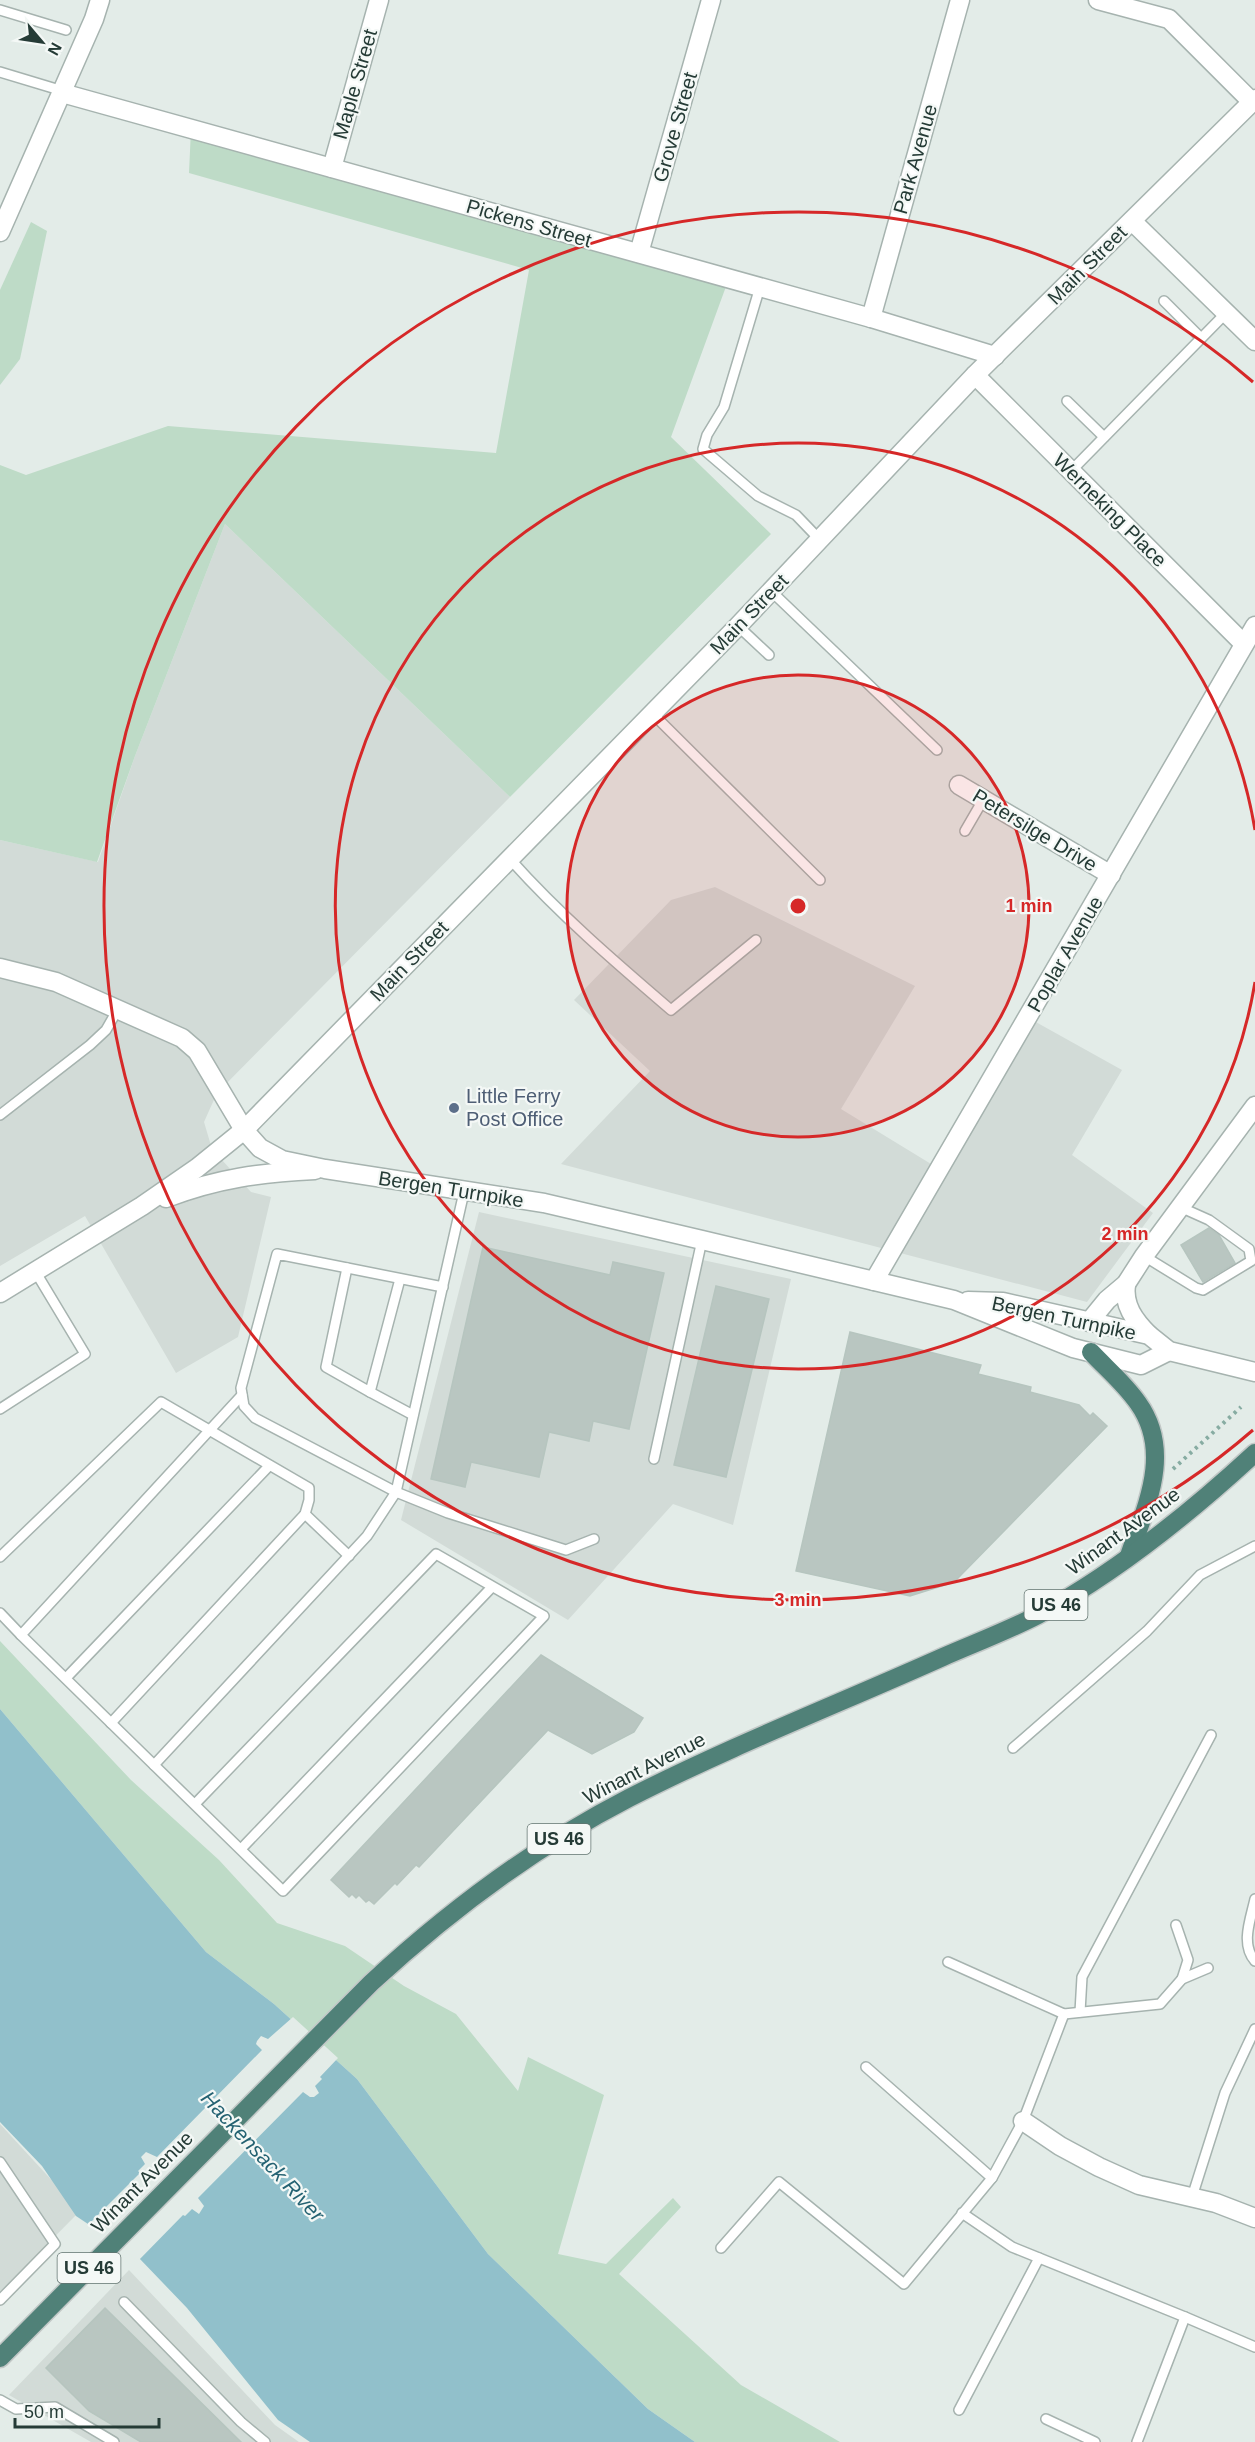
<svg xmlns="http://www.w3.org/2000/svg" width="1255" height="2442" font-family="Helvetica,sans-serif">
<rect width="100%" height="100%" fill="#e3ece8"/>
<g fill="#d2dbd7">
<polygon points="225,524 510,797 217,1093 204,1122 212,1149 251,1192 271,1197 238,1337 176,1373 85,1216 0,1266 0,840 98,862 135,756"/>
<polygon points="715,887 915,986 841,1109 936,1167 1025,1016 1122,1070 1072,1155 1153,1213 1087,1302 561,1164 650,1071 574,1000 671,900"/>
<polygon points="479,1212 791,1279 733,1525 673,1504 568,1620 401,1520"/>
<polygon points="0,2124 80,2211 0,2292"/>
<polygon points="129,2270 275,2425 299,2442 91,2442 9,2395"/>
</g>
<g fill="#bedbc7">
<polygon points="191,129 728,281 671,437 771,534 510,797 225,524 135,756 97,862 0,840 0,465 26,475 168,426 496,453 529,270 189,173"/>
<polygon points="31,222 47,231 20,359 0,385 0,290"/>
<polygon points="0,1641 131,1780 219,1860 277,1923 345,1946 404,1986 456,2014 518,2091 528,2057 604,2095 558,2254 606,2264 673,2198 681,2207 619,2274 741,2385 840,2442 695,2442 648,2409 488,2254 357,2079 274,2004 206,1952 0,1709"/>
</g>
<polygon fill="#91c0cb" points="0,1709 206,1952 274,2004 357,2079 488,2254 648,2409 695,2442 310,2442 278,2420 187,2308 139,2258 76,2216 42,2166 0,2122"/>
<polygon fill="#e3ece8" points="293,2017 338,2058 320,2077 322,2079 315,2086 319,2093 314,2097 310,2097 303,2092 198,2198 204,2206 199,2214 192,2209 185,2216 183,2215 138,2261 87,2226 140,2173 138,2171 145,2164 141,2157 146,2152 157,2157 262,2050 256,2044 257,2041 261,2036 268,2039"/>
<g fill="#b9c6c1" stroke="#b6c5bf" stroke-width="1.5">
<polygon points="1209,1228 1219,1235 1235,1263 1203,1282 1181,1245"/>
<polygon points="483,1247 610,1275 613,1262 664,1273 629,1429 593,1421 589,1441 549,1432 539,1477 471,1462 465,1487 431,1479"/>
<polygon points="716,1286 769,1299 726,1477 674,1465"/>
<polygon points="850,1332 981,1365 978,1374 1031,1387 1030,1392 1079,1405 1090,1416 1093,1413 1107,1426 954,1582 910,1596 796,1571"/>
<polygon points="541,1655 643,1718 634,1732 592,1754 548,1730 419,1867 416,1865 397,1885 395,1883 374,1904 369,1900 366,1902 359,1895 356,1898 352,1894 349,1897 331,1880"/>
<polygon points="105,2308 241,2442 141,2442 89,2411 46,2368"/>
</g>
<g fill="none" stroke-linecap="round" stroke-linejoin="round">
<g stroke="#a6b3af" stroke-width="12">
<g id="service">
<polyline points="0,10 66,30"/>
<polyline points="0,72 63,91"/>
<polyline points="760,287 724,407 707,435 703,449 758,496 796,515 820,540"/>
<polyline points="1164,301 1201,338"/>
<polyline points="1067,401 1104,437"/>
<polyline points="1071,471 1226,313"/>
<polyline points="771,591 937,750"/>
<polyline points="738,626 769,655"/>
<polyline points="652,713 820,880"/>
<polyline points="965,831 983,800"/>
<path d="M510 859C559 914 615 962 671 1010L756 940"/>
<polyline points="0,1115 90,1045 106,1030 118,1009"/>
<polyline points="1144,1256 1196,1288 1203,1290 1251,1261 1249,1249 1209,1220 1180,1207"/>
<polyline points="347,1268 326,1367 370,1392 400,1279"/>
<polyline points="443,1287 277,1254 241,1388 244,1406 255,1418 396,1492 448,1513 566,1550 594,1539"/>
<polyline points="370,1392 413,1415"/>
<polyline points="242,1395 21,1635 154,1765 367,1536 396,1492 464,1192"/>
<polyline points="0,1409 85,1354 35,1271"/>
<polyline points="654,1459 702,1240"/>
<polyline points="305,1514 349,1556"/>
<polyline points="0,1557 161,1402 309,1488 309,1500 305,1514 111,1723"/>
<polyline points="0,1613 21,1635"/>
<polyline points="66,1678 269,1466"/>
<polyline points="1013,1748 1147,1631 1200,1575 1255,1546"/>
<polyline points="154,1765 283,1891 544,1616 436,1554 195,1804"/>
<polyline points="241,1849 492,1587"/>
<path d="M1255 1899C1251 1918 1240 1944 1255 1961"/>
<polyline points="1176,1925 1188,1960 1182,1979"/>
<polyline points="948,1962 1064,2014 1160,2004 1182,1979 1208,1968"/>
<polyline points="1080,2012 1082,1977 1211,1735"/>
<polyline points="0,2162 55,2244 0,2300"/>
<polyline points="992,2178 1023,2121 1064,2014"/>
<polyline points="1192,2197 1225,2093 1255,2029"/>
<polyline points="962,2213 1012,2247 1185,2317 1137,2442"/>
<polyline points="721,2248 779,2182 904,2284 992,2178 866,2067"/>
<polyline points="124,2302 241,2422 265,2442"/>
<polyline points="1185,2317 1255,2347"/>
<polyline points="0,2400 16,2409 55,2407 114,2442"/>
<polyline points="959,2410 1039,2258"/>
<polyline points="1046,2419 1095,2442"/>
</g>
</g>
<g stroke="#a6b3af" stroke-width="21">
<g id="minor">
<polyline points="1098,0 1169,19 1252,102"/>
<polyline points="62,93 871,318 995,356"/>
<polyline points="332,168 379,0"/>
<polyline points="1132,221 1255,341"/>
<polyline points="639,253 711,0"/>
<polyline points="871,318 960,0"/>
<polyline points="975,375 1244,644"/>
<polyline points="959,785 1111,875"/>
<path d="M166 1198C219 1178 260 1173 315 1170"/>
<polyline points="874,1281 1255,626"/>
<path d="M1126 1284C1123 1305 1134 1320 1149 1335"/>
<polyline points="0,1293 142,1206 197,1168 244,1130"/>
<polyline points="1089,1322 1107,1300 1126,1284 1144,1256 1255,1106"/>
<polyline points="1023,2121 1060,2146 1099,2167 1139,2185 1216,2203 1255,2218"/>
</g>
</g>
<g stroke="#a6b3af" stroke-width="21">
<g id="tertiary">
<polyline points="0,232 94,19 100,0"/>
<polyline points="0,968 56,982 182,1038 197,1051 244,1130 260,1148 282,1160 325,1169 544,1203 702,1240 954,1300 1073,1348 1141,1365 1169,1351"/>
<polyline points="244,1130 738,626 975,375 1255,99"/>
<polyline points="968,1301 1003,1302 1149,1335 1169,1351 1255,1372"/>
</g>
</g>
<g stroke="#c2c8c7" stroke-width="21">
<g id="trunk">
<path d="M1091 1352C1107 1369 1125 1384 1138 1403 1173 1452 1146 1506 1129 1556"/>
<path d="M0 2358 371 1983C449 1911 534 1847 629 1798 731 1746 838 1704 943 1657 975 1643 1007 1631 1038 1615 1117 1572 1189 1514 1255 1453"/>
</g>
</g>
<polyline stroke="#87aca2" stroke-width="4" stroke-dasharray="3 4.5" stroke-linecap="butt" points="1173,1469 1241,1407"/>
<use href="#service" stroke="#fff" stroke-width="9"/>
<use href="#minor" stroke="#fff" stroke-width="18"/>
<use href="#tertiary" stroke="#fff" stroke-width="18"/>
<use href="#trunk" stroke="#508178" stroke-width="18"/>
</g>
<circle cx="798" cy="906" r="231" fill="#d62828" fill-opacity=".12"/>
<g fill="none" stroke="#d62828" stroke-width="3">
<circle cx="798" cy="906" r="231"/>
<path d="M1255 982A463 463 0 1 1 1255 830"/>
<path d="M1253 1430A694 694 0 1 1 1253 382"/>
</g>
<circle fill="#5c6f8a" stroke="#f4f8f6" stroke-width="2" cx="454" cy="1108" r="6"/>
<g text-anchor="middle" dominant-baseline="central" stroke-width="4.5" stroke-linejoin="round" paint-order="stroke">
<g fill="#f4f8f6" stroke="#637470" stroke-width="1.5">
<rect x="1024.5" y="1590" width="63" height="30" rx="4.5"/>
<rect x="527.5" y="1824" width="63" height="30" rx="4.5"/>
<rect x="57.5" y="2253" width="63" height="30" rx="4.5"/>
</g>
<g font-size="18" font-weight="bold" fill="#253b36">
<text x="1056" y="1605">US 46</text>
<text x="559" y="1839">US 46</text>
<text x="89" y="2268">US 46</text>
</g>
<g font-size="20" fill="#253b36" stroke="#f4f8f6">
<text transform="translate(355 84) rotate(-74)">Maple Street</text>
<text transform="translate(675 127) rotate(-74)">Grove Street</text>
<text transform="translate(915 159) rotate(-74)">Park Avenue</text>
<text transform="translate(529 223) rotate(16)">Pickens Street</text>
<text transform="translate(1087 265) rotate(-45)">Main Street</text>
<text transform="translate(1110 510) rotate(45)">Werneking Place</text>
<text transform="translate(749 614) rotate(-46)">Main Street</text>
<text transform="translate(1035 830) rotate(31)">Petersilge Drive</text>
<text transform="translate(1065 954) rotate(-60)">Poplar Avenue</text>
<text transform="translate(409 961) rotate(-46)">Main Street</text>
<text transform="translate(451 1189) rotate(9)">Bergen Turnpike</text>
<text transform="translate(1064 1318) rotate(12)">Bergen Turnpike</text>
<text transform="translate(1123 1531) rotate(-36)">Winant Avenue</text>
<text transform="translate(644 1768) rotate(-27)">Winant Avenue</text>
<text transform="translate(142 2182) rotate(-45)">Winant Avenue</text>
</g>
<g font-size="20" fill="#4e5e75" stroke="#f4f8f6" text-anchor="start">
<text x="466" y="1096">Little Ferry<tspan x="466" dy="23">Post Office</tspan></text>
</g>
<g font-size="21" font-style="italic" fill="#246272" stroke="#f4f8f6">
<text transform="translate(263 2156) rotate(47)">Hackensack River</text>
</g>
</g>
<circle cx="798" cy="906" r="9" fill="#d62828" stroke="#f4f8f6" stroke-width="3"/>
<g font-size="18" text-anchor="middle" font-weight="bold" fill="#d62828" stroke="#f4f8f6" stroke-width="4.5" stroke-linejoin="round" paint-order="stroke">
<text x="1029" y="912">1 min</text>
<text x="1125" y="1240">2 min</text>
<text x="798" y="1606">3 min</text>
</g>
<g transform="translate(42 42) rotate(119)" stroke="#f4f8f6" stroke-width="4.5" paint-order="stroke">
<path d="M0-4.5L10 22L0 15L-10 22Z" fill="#253b36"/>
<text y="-9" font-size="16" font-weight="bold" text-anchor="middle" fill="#253b36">N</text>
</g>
<path d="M15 2418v9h144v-9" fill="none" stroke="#253b36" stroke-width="3"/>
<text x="24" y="2418" font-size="18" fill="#253b36" stroke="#f4f8f6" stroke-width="4.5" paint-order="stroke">50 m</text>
</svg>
